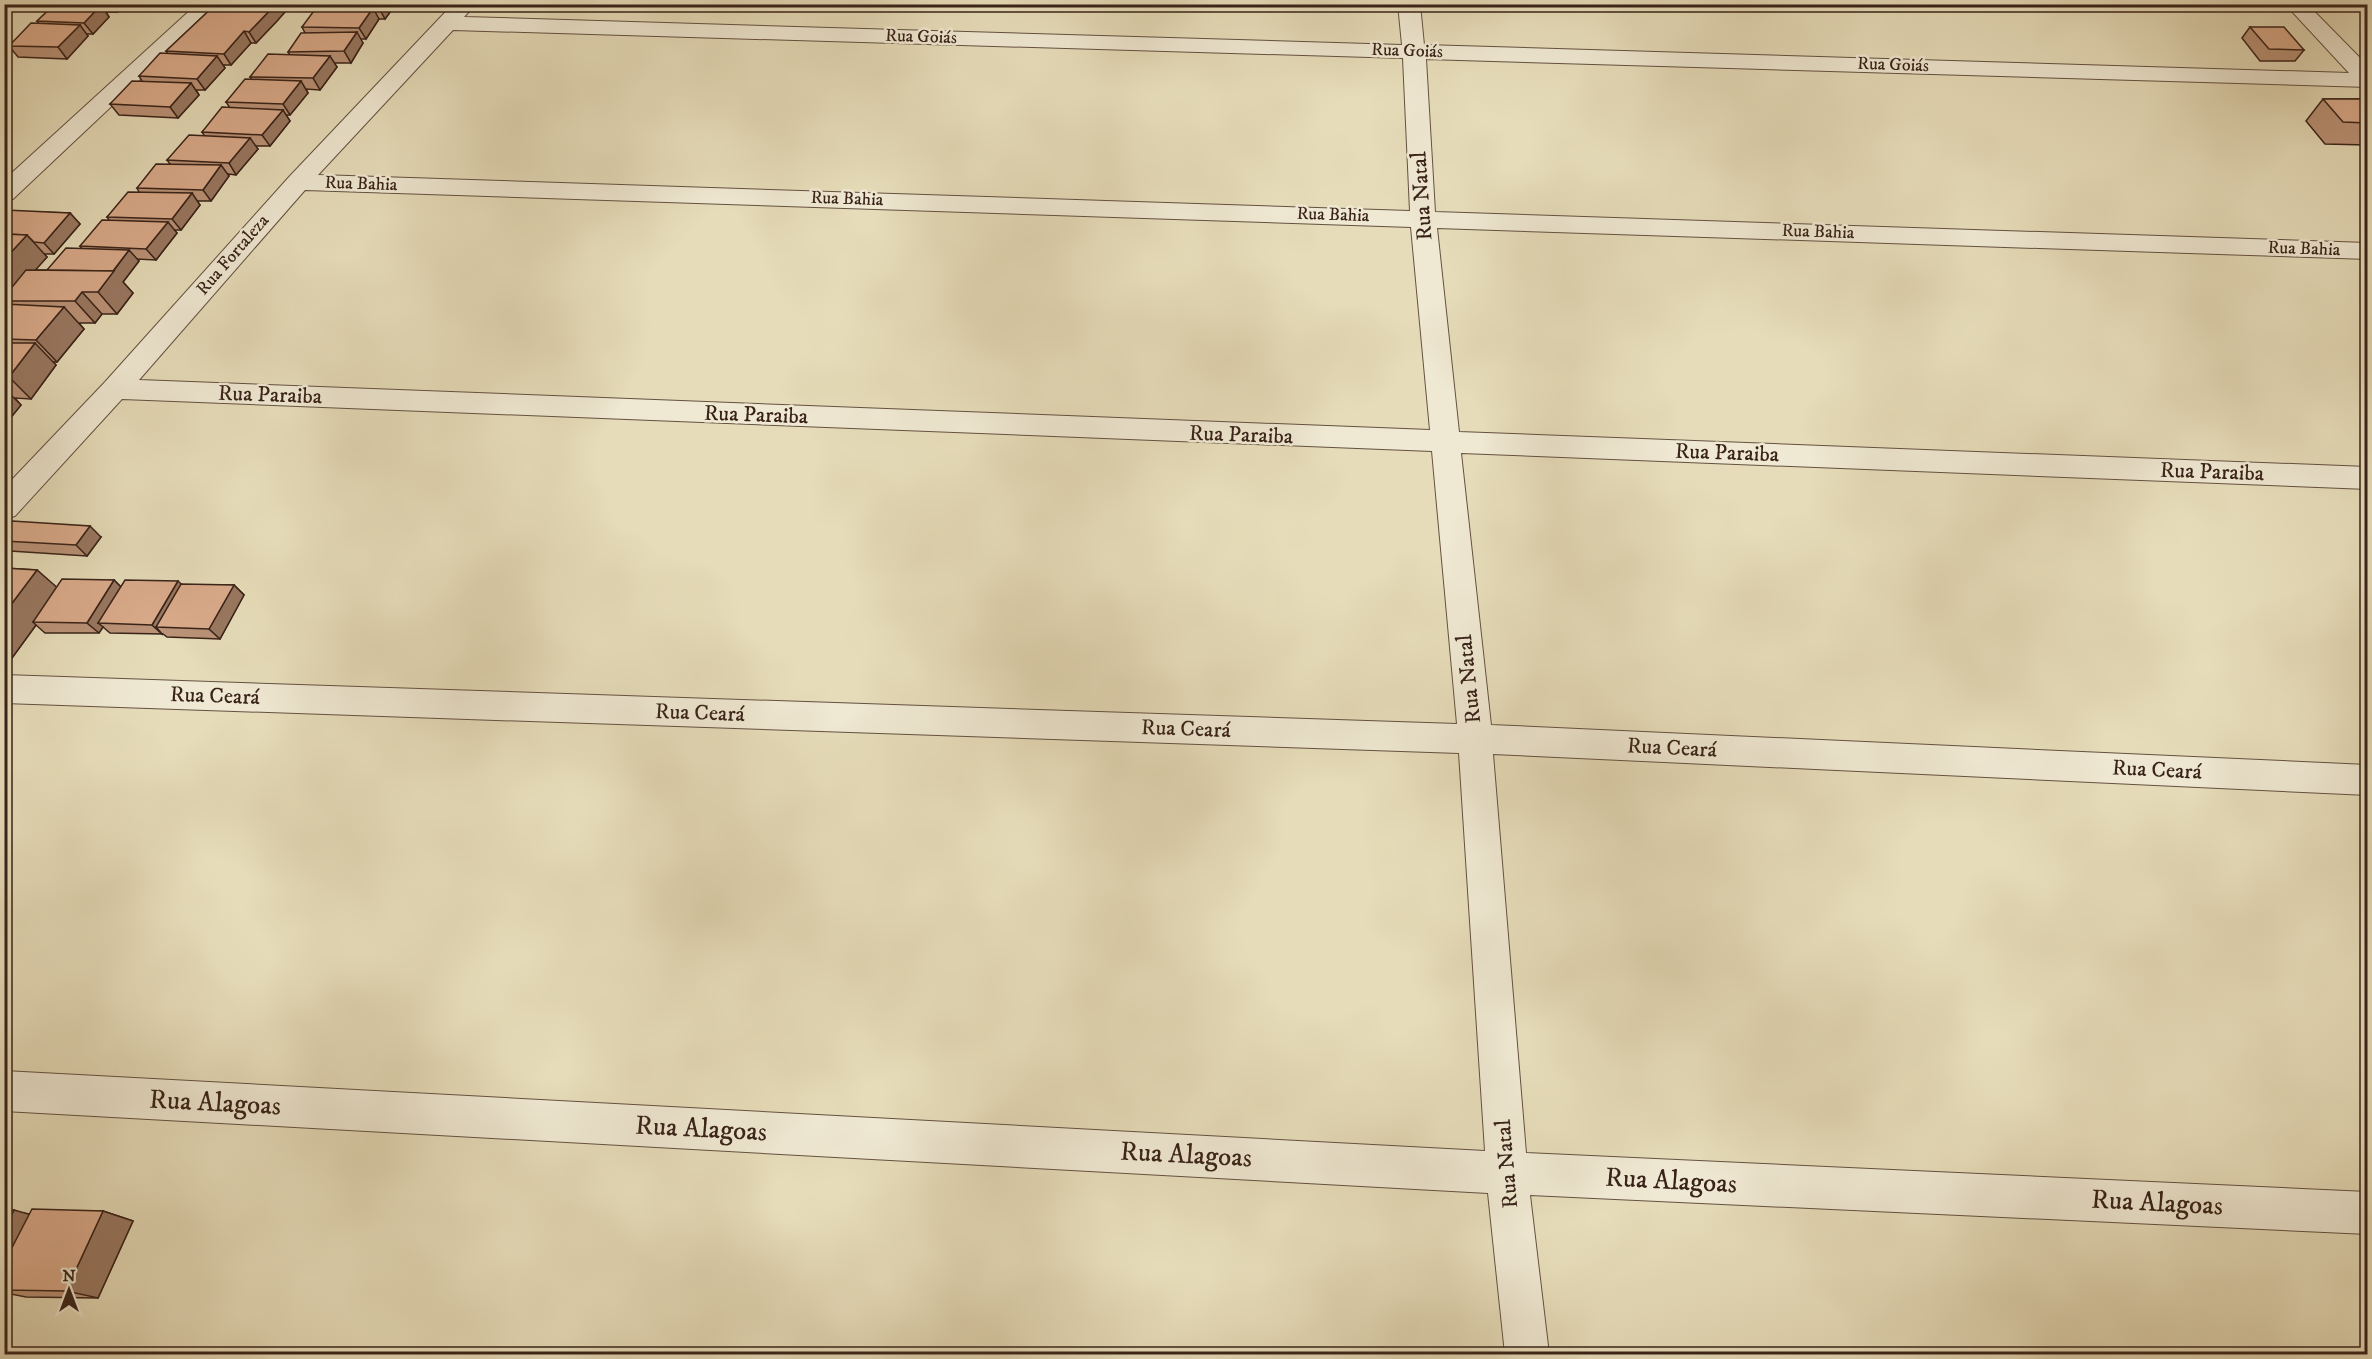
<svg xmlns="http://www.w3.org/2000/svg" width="2372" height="1359" font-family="'IM FELL DW Pica',serif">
<rect width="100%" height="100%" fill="#e6dcb9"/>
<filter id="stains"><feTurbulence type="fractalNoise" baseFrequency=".00333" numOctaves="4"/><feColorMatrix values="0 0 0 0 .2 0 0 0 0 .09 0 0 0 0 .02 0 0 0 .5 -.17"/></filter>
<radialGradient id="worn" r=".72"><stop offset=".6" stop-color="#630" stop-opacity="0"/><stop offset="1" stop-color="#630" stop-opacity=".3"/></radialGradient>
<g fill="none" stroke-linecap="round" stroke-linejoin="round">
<g stroke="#645141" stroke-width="2">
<g id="minor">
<polygon points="197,4 220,4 13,199 4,201 4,180"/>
<path d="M453 4H471L473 7 464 17 1402 45 1398 4H1420L1424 45 2349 73 2285 4H2307L2368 66V87L1426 59 1435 212 2368 243V259L1437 228 1459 432 2368 467V489L1461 453 1491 725 2368 765V795L1493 754 1526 1153 2368 1192V1234L1530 1195 1549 1354H1505L1488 1193 4 1111V1071L1485 1151 1459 753 4 703V675L1457 724 1432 451 122 399 15 516 4 519V488L105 382 289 177ZM453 30 1403 58 1410 211 318 175ZM305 190 1411 227 1430 430 139 380Z"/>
</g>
</g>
<use href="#minor" fill="#efe8d2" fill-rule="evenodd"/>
</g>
<g fill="#bb9378" stroke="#392319" stroke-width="1.5">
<polygon points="55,4 125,4 117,12 106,12 109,17 93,34 86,34 88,36 67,59 18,57 9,46 39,24 37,21"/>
<polygon points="216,4 292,4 277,21 256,43 251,43 231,65 223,65 225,68 205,90 196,90 199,95 178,118 119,115 110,104 142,81 139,76 168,54 166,51"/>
<polygon points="326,4 396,4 385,19 379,19 366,39 360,39 363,43 351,63 334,63 337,67 320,90 306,89 308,93 290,115 286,115 290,121 270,146 255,146 258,149 236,175 228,174 229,176 211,201 197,201 200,205 181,230 174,230 177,233 156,260 137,259 139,261 123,282 133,293 117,314 102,314 95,323 79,323 84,329 57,362 53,362 56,365 31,399 15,398 21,405 4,426 4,211 70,213 80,224 54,254 44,254 47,257 35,270 47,270 82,249 80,246 109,220 107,217 139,192 137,188 170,164 167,160 204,135 202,132 230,108 226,102 252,80 250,77 290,55 288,52 305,33 302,27 326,8 325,6"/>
<polygon points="2055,4 2075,4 2074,7 2056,6"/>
<polygon points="2250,27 2304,50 2295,61 2260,61 2242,38"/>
<polygon points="2323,99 2367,99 2367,145 2325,144 2306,121"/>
<polygon points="2367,194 2367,205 2363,199"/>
<polygon points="4,531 101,537 87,556 10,551 4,547"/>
<polygon points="4,568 37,570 56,587 114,580 121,587 181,585 234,585 244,595 220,639 167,637 163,634 110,633 103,627 99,633 45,633 36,625 12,658 4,658"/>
<polygon points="4,1210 29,1214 103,1211 133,1221 98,1298 26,1297 11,1294 8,1298 4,1298"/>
</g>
<g fill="#997861" stroke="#392319" stroke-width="1.5">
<polygon points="112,4 125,4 117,12"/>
<polygon points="276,4 292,4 277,21 256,43 249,32"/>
<polygon points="382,4 396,4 385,19 379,8"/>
<polygon points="101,5 109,17 93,34 84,23"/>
<polygon points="373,8 379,19 366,39 359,28"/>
<polygon points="80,25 88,36 67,59 58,47"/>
<polygon points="244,31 251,43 231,65 224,54"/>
<polygon points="357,32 363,43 351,63 344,51"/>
<polygon points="217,56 225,68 205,90 197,79"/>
<polygon points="330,56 337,67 320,90 313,78"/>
<polygon points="301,81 308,93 290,115 283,104"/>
<polygon points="191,83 199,95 178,118 170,107"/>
<polygon points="283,110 290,121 270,146 262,135"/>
<polygon points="250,138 258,149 236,175 229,163"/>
<polygon points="221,165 229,176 211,201 203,190"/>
<polygon points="192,193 200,205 181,230 172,219"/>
<polygon points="70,213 80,224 54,254 44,243"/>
<polygon points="168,222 177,233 156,260 146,249"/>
<polygon points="27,235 47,257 8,301 4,301 4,260"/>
<polygon points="129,250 139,261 123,282 133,293 117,314 98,292"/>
<polygon points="82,292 102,314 95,323 75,301"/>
<polygon points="64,307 84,329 57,362 36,340"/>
<polygon points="35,343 56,365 31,399 9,377"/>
<polygon points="4,388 21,405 4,426"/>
<polygon points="90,526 101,537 87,556 76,545"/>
<polygon points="37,570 60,590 33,622 36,625 12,658 4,652 4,614"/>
<polygon points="114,580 125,591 98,623 103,627 99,633 87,623"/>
<polygon points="178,581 189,591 156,627 163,635 152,625"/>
<polygon points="234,585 244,595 220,639 209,629"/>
<polygon points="14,1210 46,1219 4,1290 4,1229"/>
<polygon points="103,1211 133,1221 98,1298 66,1291"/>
<polygon points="4,1293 11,1294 8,1298 4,1298"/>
</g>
<g fill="#daab8b" stroke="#392319" stroke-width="1.5">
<polygon points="55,4 72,4 101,5 84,23 37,21"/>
<polygon points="216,4 276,4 249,32 244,31 224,54 166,51"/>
<polygon points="326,4 382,4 379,8 373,8 359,28 302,27 316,8 348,8 325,6"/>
<polygon points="31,23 80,25 58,47 9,46"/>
<polygon points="2250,27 2284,27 2304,50 2269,49"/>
<polygon points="357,32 344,51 288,52 301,33"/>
<polygon points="160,53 217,56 197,79 139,76"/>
<polygon points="268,54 330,56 313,78 250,77"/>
<polygon points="245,79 301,81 283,104 226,102"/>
<polygon points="132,81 191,83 170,107 110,104"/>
<polygon points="2323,99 2367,99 2367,123 2343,122"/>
<polygon points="222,107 283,110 262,135 202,132"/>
<polygon points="189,135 250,138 229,163 167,160"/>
<polygon points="156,164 221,165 203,190 137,188"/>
<polygon points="128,192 192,193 172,219 107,217"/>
<polygon points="5,210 70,213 44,243 34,242 27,235 4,234"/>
<polygon points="102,220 168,222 146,249 80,246"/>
<polygon points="4,234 27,235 4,260"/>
<polygon points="66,248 129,250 113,271 47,270"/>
<polygon points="26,270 114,271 98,292 82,292 75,301 4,301 4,297"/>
<polygon points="4,304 64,307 36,340 4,339"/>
<polygon points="4,343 35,343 9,377 4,377"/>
<polygon points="12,521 90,526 76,545 4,541 4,531"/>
<polygon points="4,568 37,570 4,614"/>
<polygon points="62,579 114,580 87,623 33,622"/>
<polygon points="125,580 178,581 152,625 98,623"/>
<polygon points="181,584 234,585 209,629 156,627"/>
<polygon points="32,1209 103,1211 66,1291 4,1290 4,1263"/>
<polygon points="4,1210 14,1210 4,1229"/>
</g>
<g text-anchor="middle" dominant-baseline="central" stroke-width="5" stroke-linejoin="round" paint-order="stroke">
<g font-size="18" fill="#392319" stroke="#efe8d2">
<text transform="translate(921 37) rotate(2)">Rua Goiás</text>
<text transform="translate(1407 51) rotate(2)">Rua Goiás</text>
<text transform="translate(1893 65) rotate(2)">Rua Goiás</text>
<text transform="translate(361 184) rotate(2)">Rua Bahia</text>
<text transform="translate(847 199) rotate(2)">Rua Bahia</text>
<text transform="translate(1333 215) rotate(2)">Rua Bahia</text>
<text transform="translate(1818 232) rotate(2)">Rua Bahia</text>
<text transform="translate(2304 249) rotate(2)">Rua Bahia</text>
<text transform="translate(233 255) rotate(-49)">Rua Fortaleza</text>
</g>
<g font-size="22" fill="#392319" stroke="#efe8d2">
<text transform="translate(1422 196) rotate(-94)">Rua Natal</text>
<text transform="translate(270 395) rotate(2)">Rua Paraiba</text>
<text transform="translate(756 415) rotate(2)">Rua Paraiba</text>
<text transform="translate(1241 435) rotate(2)">Rua Paraiba</text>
<text transform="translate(1727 453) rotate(2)">Rua Paraiba</text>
<text transform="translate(2212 472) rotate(2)">Rua Paraiba</text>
<text transform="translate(1469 679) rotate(-96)">Rua Natal</text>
<text transform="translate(215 696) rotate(2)">Rua Ceará</text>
<text transform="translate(700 713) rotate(2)">Rua Ceará</text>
<text transform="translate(1186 729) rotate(2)">Rua Ceará</text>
<text transform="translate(1672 748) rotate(3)">Rua Ceará</text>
<text transform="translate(2157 770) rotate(3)">Rua Ceará</text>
<text transform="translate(1507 1164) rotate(-95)">Rua Natal</text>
</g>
<g font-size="27" fill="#392319" stroke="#efe8d2">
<text transform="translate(215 1103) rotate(3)">Rua Alagoas</text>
<text transform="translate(701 1129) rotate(3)">Rua Alagoas</text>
<text transform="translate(1186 1155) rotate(3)">Rua Alagoas</text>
<text transform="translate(1671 1181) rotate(3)">Rua Alagoas</text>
<text transform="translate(2157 1203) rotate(3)">Rua Alagoas</text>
</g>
</g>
<rect width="2372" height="1359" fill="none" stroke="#e6dcb9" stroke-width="24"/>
<rect x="6" y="6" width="2360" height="1347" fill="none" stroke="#392319" stroke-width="3"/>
<rect x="12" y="12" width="2348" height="1335" fill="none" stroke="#392319" stroke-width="1.5"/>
<g transform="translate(69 1290)" stroke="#efe8d2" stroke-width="4.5" paint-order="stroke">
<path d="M0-4.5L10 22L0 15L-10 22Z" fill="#392319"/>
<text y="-9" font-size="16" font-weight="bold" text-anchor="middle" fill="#392319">N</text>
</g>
<rect width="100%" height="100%" filter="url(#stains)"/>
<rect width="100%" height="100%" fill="url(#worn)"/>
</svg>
